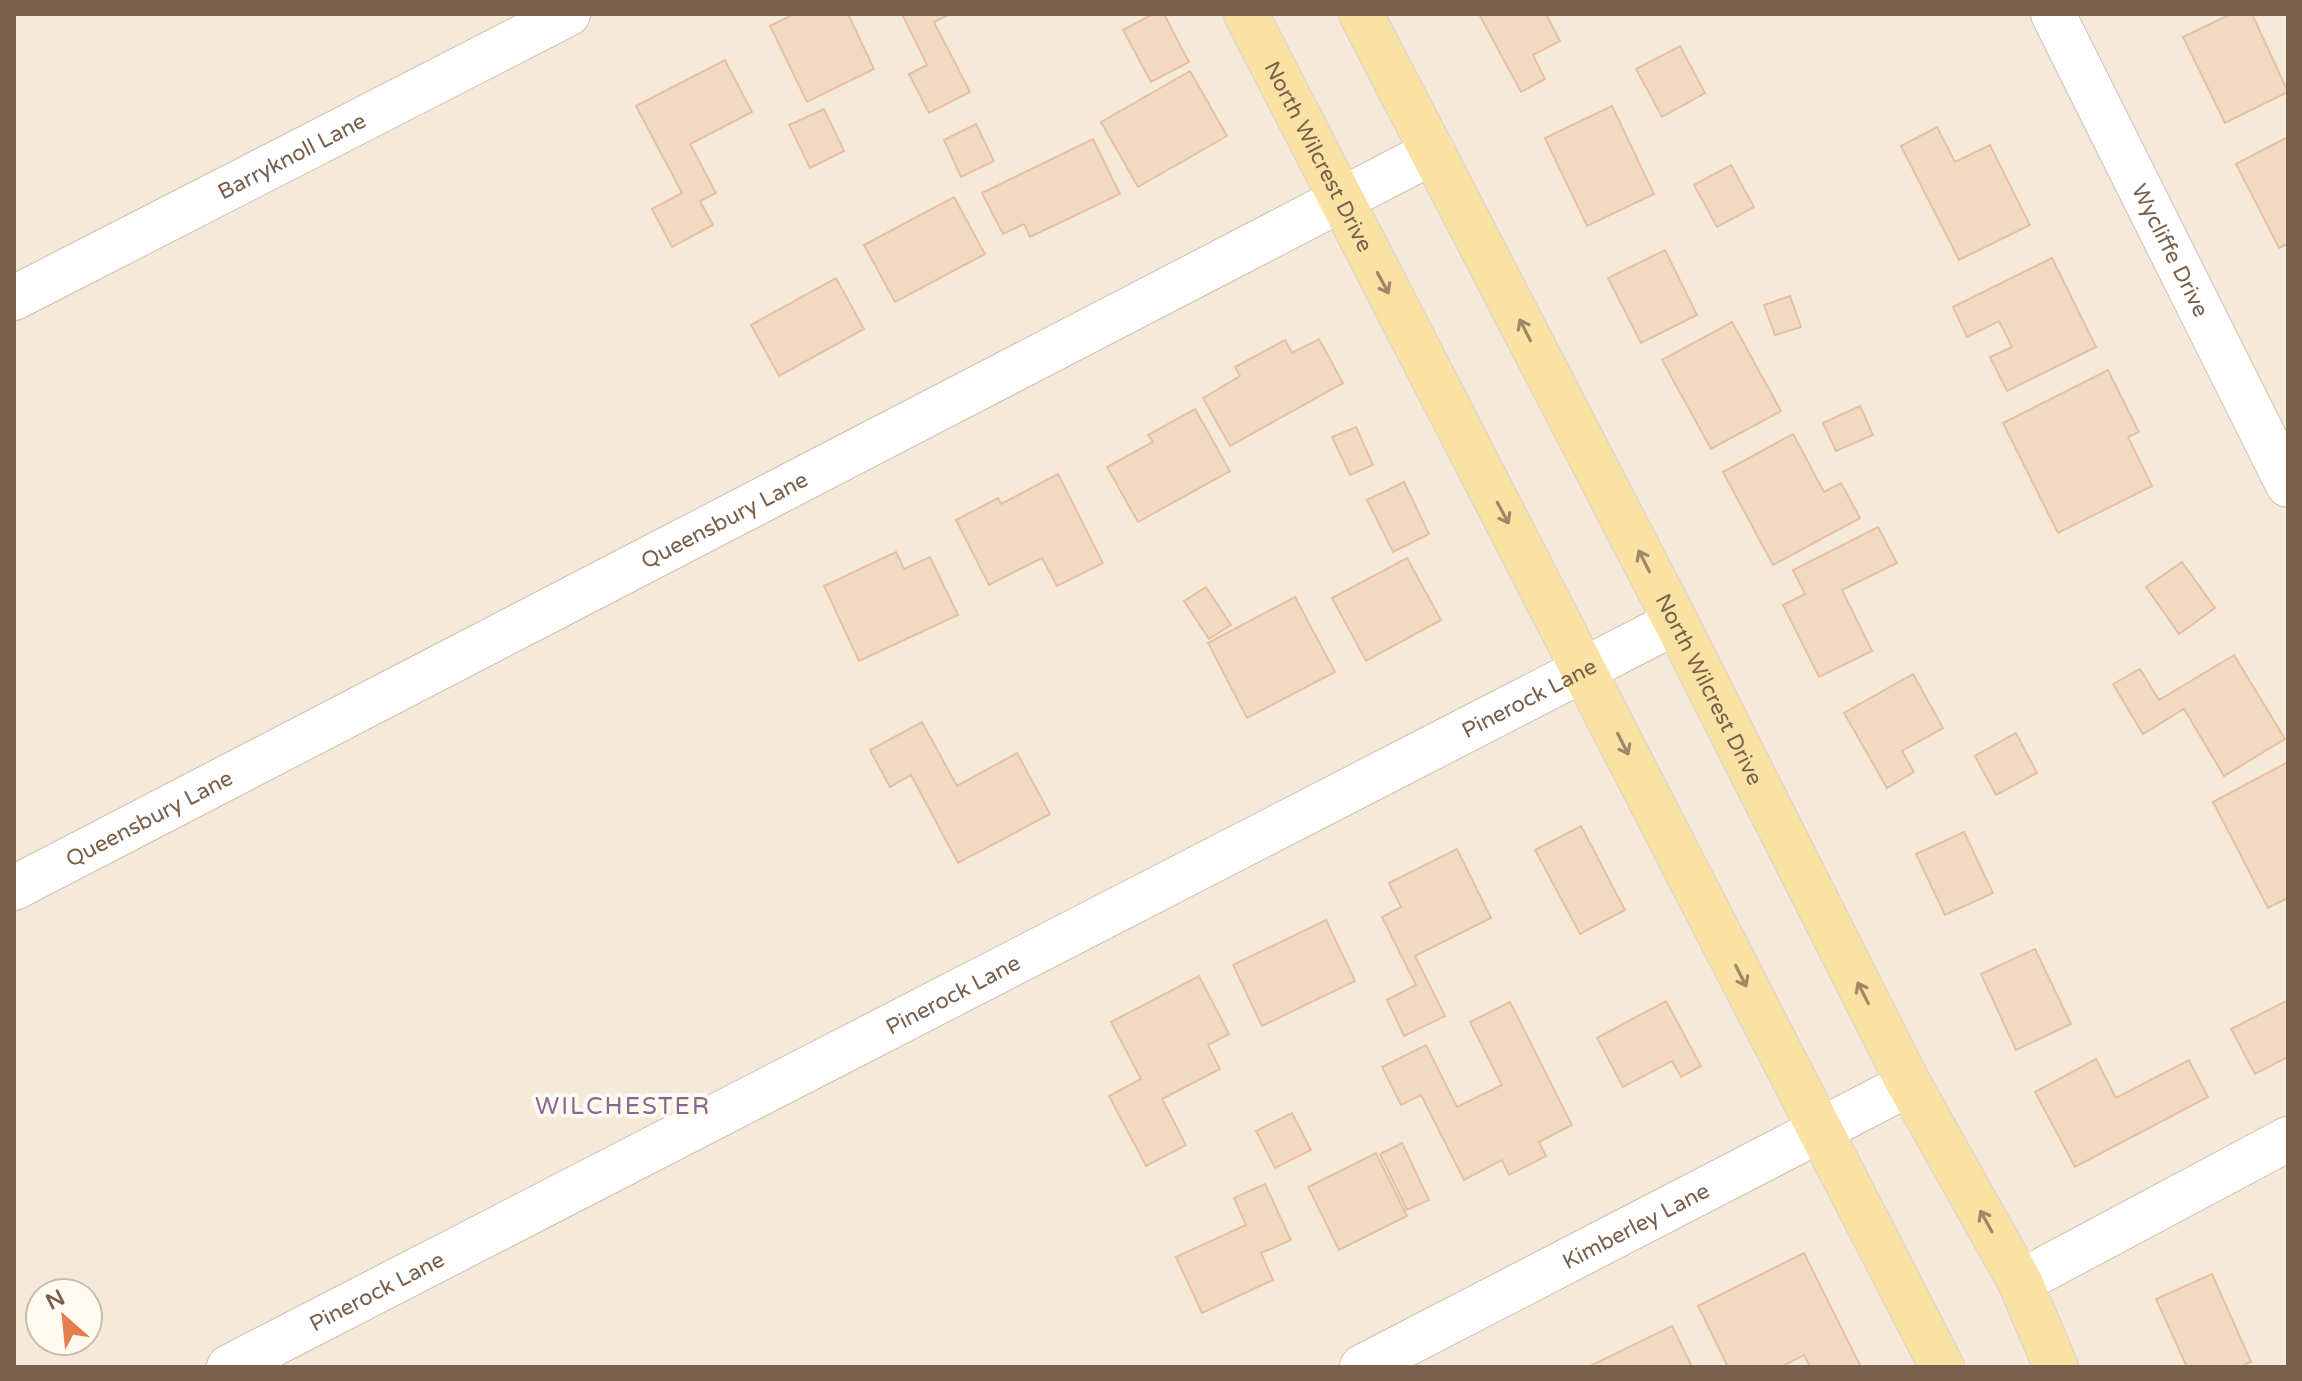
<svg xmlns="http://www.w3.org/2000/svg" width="2302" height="1381" viewBox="0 0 2302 1381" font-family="'Varela Round',sans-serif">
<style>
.residential{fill:#f5ead9;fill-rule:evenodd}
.building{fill:#f2d9c2;stroke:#e5c1a2;stroke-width:2}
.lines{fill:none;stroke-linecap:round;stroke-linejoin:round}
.minor-casing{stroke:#d0c0af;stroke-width:46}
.major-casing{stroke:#d9d2cd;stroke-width:46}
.minor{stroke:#fff;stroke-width:44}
.major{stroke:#fae1a4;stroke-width:44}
.oneway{stroke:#a08767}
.labels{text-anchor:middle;stroke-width:8;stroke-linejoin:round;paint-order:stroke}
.street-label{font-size:22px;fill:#79604d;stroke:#fffbf1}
.neighbourhood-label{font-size:24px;letter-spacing:2px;fill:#886594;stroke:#fffbf1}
</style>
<rect width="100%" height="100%" fill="#fdf7eb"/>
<path class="residential" d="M14 14H2288V1367H14ZM40 1293H88V1341H40Z"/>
<path class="building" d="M794 14H848L874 69 807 102 770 26Z
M902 14H950L934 22 970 92 929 113 909 74 927 65Z
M1153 14H1164L1189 62 1151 82 1123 30Z
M1479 14H1546L1560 41 1533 55 1545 79 1521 92Z
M2231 14H2252L2288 92 2225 123 2183 37Z
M1680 46 1705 93 1662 117 1636 69Z
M725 60 752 112 690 144 716 193 700 201 713 225 672 247 652 209 682 193 636 106Z
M1190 71 1227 136 1138 187 1101 122Z
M1612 106 1654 194 1587 226 1545 138Z
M824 109 844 151 810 168 789 125Z
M976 124 994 161 961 177 944 140Z
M1937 127 1955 162 1990 145 2030 225 1959 260 1901 146Z
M2288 137V244L2279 248 2236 164Z
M1093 139 1120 194 1030 237 1024 224 1003 234 982 193Z
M1731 165 1754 207 1717 227 1694 185Z
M954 197 985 254 895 302 864 245Z
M1665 250 1697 315 1641 343 1608 278Z
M2052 258 2096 347 2007 391 1990 357 2012 347 1999 321 1967 337 1953 307Z
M836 278 864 329 779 376 751 325Z
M1790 296 1801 327 1775 335 1764 305Z
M1732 322 1781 411 1711 449 1662 360Z
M1319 339 1343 383 1230 446 1203 398 1240 376 1235 367 1285 340 1292 353Z
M2108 370 2139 432 2128 437 2152 486 2058 533 2003 423Z
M1860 406 1873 435 1836 451 1823 423Z
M1195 409 1230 471 1138 522 1107 467 1153 442 1148 435Z
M1356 427 1373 465 1350 475 1332 437Z
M1793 434 1824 492 1841 483 1860 518 1773 565 1723 472Z
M1058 474 1103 563 1057 586 1042 558 989 585 956 520 998 498 1001 504Z
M1404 482 1429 534 1393 552 1367 500Z
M1878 527 1897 563 1842 590 1872 651 1819 677 1783 605 1805 594 1793 570Z
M896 552 904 569 930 557 958 615 859 661 824 586Z
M1407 558 1441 620 1366 661 1332 598Z
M2182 562 2215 608 2179 634 2146 587Z
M1206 587 1231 625 1209 639 1184 601Z
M1295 597 1335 672 1247 718 1208 643Z
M2234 655 2285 739 2224 776 2184 709 2143 734 2113 684 2140 669 2159 700Z
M1913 674 1943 728 1902 751 1914 772 1887 788 1844 713Z
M922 722 957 786 1017 753 1050 814 958 863 911 775 890 787 870 750Z
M2016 733 2037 773 1996 795 1975 756Z
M2288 762V898L2268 908 2213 802Z
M1581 826 1625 910 1580 934 1535 850Z
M1964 832 1993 893 1945 915 1916 854Z
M1457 849 1491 918 1415 956 1445 1016 1404 1036 1387 1000 1416 985 1382 917 1401 907 1389 883Z
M1326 920 1355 981 1262 1026 1233 965Z
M2035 949 2071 1024 2016 1050 1981 974Z
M1199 976 1229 1034 1208 1045 1220 1069 1162 1099 1186 1145 1146 1166 1109 1096 1141 1079 1111 1022Z
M2288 1000V1057L2255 1074 2231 1029Z
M1666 1001 1701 1066 1681 1077 1672 1061 1623 1087 1597 1038Z
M1510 1002 1572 1125 1539 1142 1546 1156 1509 1175 1502 1160 1464 1180 1421 1095 1401 1105 1382 1067 1426 1045 1457 1107 1502 1085 1470 1022Z
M2096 1059 2116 1098 2189 1060 2208 1097 2075 1167 2035 1092Z
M1292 1113 1311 1150 1275 1168 1256 1131Z
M1402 1143 1429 1200 1407 1210 1380 1154Z
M1376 1153 1407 1216 1339 1250 1308 1187Z
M1265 1184 1291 1240 1261 1253 1273 1280 1202 1313 1176 1257 1246 1225 1234 1198Z
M1804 1253 1861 1367H1810L1804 1355 1781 1367H1728L1698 1306Z
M2212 1274 2251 1362 2239 1367H2187L2156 1299Z
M1672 1326 1692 1367H1590V1366Z"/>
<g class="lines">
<g class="minor-casing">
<g id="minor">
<path id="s1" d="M2053 14 2288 485"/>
<path id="s2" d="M14 298 568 14"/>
<path id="s3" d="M14 888 1433 152"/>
<path d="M2020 1282 2288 1139"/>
<path id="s4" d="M229 1367 1676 622"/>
<path id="s5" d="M1362 1367 1909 1084"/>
</g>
</g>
<g class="major-casing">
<g id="major">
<path id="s6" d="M1246 14 1942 1367"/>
<path id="s7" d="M1361 14 1676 622 1909 1084 2020 1282 2056 1367"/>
</g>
</g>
<use href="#minor" class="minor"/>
<use href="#major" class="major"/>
</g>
<defs><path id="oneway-shaft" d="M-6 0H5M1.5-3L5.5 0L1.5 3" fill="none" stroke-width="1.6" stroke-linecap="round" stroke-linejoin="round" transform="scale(2)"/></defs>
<g class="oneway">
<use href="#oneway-shaft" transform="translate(1383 283) rotate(62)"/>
<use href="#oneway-shaft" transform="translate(1525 330) rotate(-117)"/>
<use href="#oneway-shaft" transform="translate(1503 513) rotate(62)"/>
<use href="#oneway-shaft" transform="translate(1644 561) rotate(-117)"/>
<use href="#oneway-shaft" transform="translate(1623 744) rotate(63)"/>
<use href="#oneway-shaft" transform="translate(1741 976) rotate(63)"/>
<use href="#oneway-shaft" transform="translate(1863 993) rotate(-117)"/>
<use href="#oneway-shaft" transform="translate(1986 1221) rotate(-119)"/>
</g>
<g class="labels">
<g class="street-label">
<text dy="8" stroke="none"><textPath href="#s2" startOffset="312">Barryknoll Lane</textPath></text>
<text dy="8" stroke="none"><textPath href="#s6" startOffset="160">North Wilcrest Drive</textPath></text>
<text dy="8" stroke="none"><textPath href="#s1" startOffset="264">Wycliffe Drive</textPath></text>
<text dy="8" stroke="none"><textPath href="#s3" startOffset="800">Queensbury Lane</textPath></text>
<text dy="8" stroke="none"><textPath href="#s7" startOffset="760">North Wilcrest Drive</textPath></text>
<text dy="8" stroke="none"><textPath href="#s4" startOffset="1462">Pinerock Lane</textPath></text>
<text dy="8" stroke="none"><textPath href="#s3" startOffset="152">Queensbury Lane</textPath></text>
<text dy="8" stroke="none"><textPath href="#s4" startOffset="814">Pinerock Lane</textPath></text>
<text dy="8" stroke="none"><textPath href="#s5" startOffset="308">Kimberley Lane</textPath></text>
<text dy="8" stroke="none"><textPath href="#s4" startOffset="166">Pinerock Lane</textPath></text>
</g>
<g class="neighbourhood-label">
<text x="623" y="1114">WILCHESTER</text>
</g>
</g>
<rect width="2302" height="1381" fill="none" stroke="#79604d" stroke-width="32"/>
<g transform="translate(64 1317) rotate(333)"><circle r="38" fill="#fffbf1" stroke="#c9bdaf" stroke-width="2"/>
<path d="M0-6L14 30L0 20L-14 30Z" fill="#e57d51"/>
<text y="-12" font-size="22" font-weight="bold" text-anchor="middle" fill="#79604d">N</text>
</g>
</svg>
